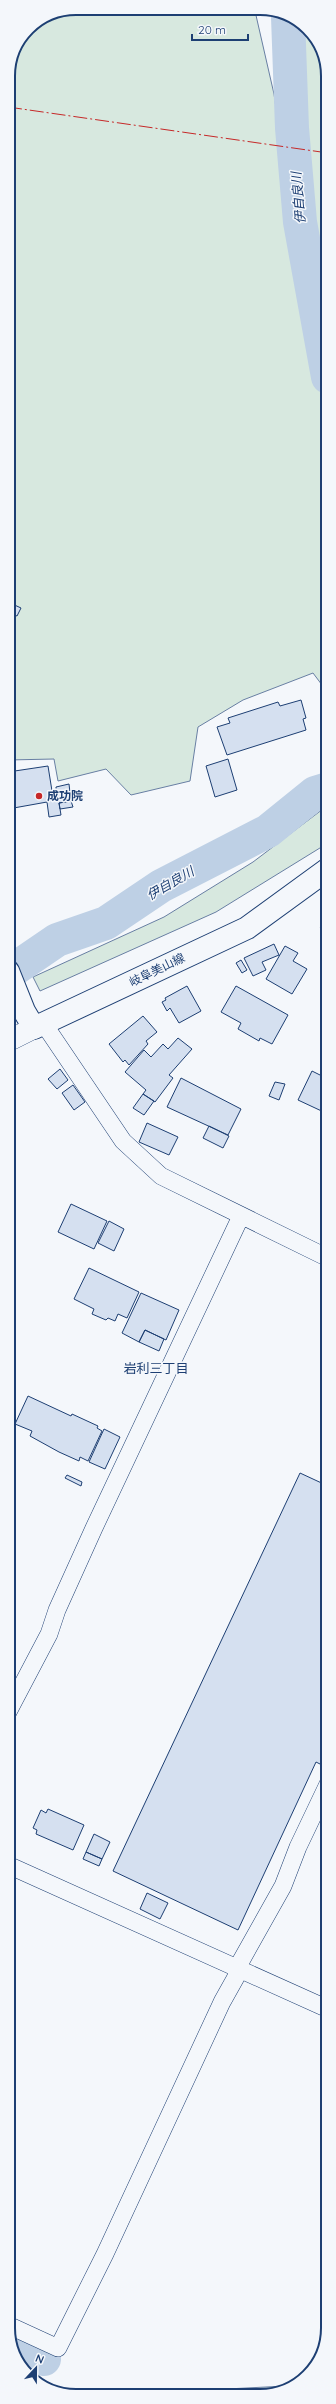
<svg xmlns="http://www.w3.org/2000/svg" width="336" height="2404" viewBox="0 0 336 2404" font-family="Quicksand,'Noto Sans JP',sans-serif">
<style>
.green{fill:#d7e8df;stroke:#687fa3}
.lines{fill:none;stroke-linecap:round;stroke-linejoin:round}
.river{stroke:#bed0e5;stroke-width:34}
.building{fill:#d5e0f0;stroke:#1d3f73}
.minor-casing{stroke:#1d3f73;stroke-width:18}
.tertiary-casing{stroke:#1d3f73;stroke-width:22}
.primary-casing{stroke:#1d3f73;stroke-width:24}
.minor{stroke:#f4f7fb;stroke-width:17}
.tertiary{stroke:#f4f7fb;stroke-width:21}
.primary{stroke:#f4f7fb;stroke-width:22}
.power{stroke:#c62828;stroke-width:1;stroke-dasharray:14 3 2 3;stroke-linecap:butt}
.poi-dot{fill:#c62828;stroke:#f4f7fb;stroke-width:1.5}
.labels{text-anchor:middle;stroke-width:3;stroke-linejoin:round;paint-order:stroke}
.poi-label{font-size:12px;font-weight:bold;fill:#1d3f73;stroke:#f4f7fb;text-anchor:start}
.street-label{font-size:12px;fill:#1d3f73;stroke:#f4f7fb}
.water-label{font-size:13px;font-style:italic;fill:#1d3f73;stroke:#f4f7fb}
.neighbourhood-label{font-size:13px;fill:#1d3f73;stroke:#f4f7fb}
.rim{fill:none;stroke:#1d3f73;stroke-width:2}
</style>
<rect width="100%" height="100%" fill="#f4f7fb"/>
<path class="green" d="M255 11 274 94 299 269 328 416V693L313 673 243 700 198 727 190 781 131 795 106 769 58 781 54 759 8 760V76C15 41 21 33 50 13Z
M294 21 311 31 328 72V347L320 288Z
M323 809 328 816V843L216 912 40 991 33 977 164 917 253 862Z
M286 2386 264 2396 194 2395 207 2390Z"/>
<g class="lines">
<path class="river" d="M288 17 292 128 300 222 328 377
M8 971 16 968 57 940 106 923 161 886 268 831 315 793 328 789
M13 2343 44 2359"/>
</g>
<path class="building" d="M8 602 21 608 17 616 9 613 8 616Z
M301 700 306 718 303 719 306 730 227 755 217 727 230 723 228 718 278 702 280 706Z
M228 759 237 790 215 797 206 766Z
M48 766 52 791 56 790V787L69 784 71 801 59 803 61 815 49 817 47 802 8 809V772Z
M71 801 73 807 60 809 59 803Z
M328 920V936L320 927Z
M274 944 279 955 262 962 266 970 253 976 244 958Z
M285 946 298 953 293 961 307 969 292 994 266 979Z
M241 960 247 970 242 973 236 963Z
M328 960V975L322 971Z
M187 986 201 1011 179 1023 170 1008 167 1011 162 1002 166 1000 165 998Z
M236 986 288 1015 272 1044 260 1038 259 1041 238 1029 241 1023 221 1012Z
M143 1016 157 1032 146 1041 148 1044 129 1065 125 1060 123 1062 109 1044Z
M178 1038 192 1049 169 1075 173 1078 155 1102 143 1094 146 1090 125 1072 144 1050 151 1057 163 1044 168 1049Z
M60 1069 68 1080 57 1089 48 1079Z
M312 1071 328 1079V1114L298 1100Z
M181 1078 241 1109 228 1135 167 1107Z
M275 1082 285 1084 279 1100 269 1096Z
M73 1085 85 1102 74 1110 62 1093Z
M143 1094 154 1101 144 1115 133 1108Z
M147 1123 178 1137 169 1155 139 1142Z
M209 1126 229 1136 223 1148 203 1138Z
M71 1204 107 1221 94 1249 58 1232Z
M109 1221 124 1229 114 1251 98 1243Z
M89 1268 139 1292 127 1318 118 1314 115 1321 108 1318 106 1320 92 1314 94 1309 74 1299Z
M141 1293 179 1310 166 1340 145 1330 139 1342 122 1333Z
M145 1330 164 1339 159 1351 139 1342Z
M28 1396 71 1416 72 1414 98 1426 97 1428 102 1431 88 1461 80 1457 79 1461 59 1452 30 1436 32 1431 15 1424Z
M104 1429 120 1437 105 1469 89 1462Z
M300 1473 328 1486V1751L322 1765 316 1762 238 1930 113 1871Z
M67 1475 82 1482 81 1486 65 1478Z
M48 1809 84 1825 73 1850 36 1834 37 1830 33 1828 41 1810 46 1813Z
M94 1834 110 1842 102 1859 86 1852Z
M86 1852 102 1859 99 1866 83 1859Z
M147 1893 168 1903 160 1919 140 1909Z"/>
<g class="lines">
<g class="minor-casing">
<path id="minor" d="M44 1024 123 1141 161 1176 328 1258
M8 1712 49 1634 57 1610 94 1528 241 1216
M8 1865 328 2009
M8 2325 58 2348 105 2254 222 2002 236 1977 237 1968 283 1886 298 1847 328 1784"/>
</g>
<g class="tertiary-casing">
<path id="tertiary" d="M8 1041 34 1028"/>
</g>
<g class="primary-casing">
<path id="primary" d="M8 971 24 1011 34 1028 247 928 328 869"/>
</g>
<use href="#minor" class="minor"/>
<use href="#tertiary" class="tertiary"/>
<use href="#primary" class="primary"/>
<path class="power" d="M8 107 328 153"/>
</g>
<circle class="poi-dot" cx="39" cy="796" r="4"/>
<g class="labels">
<g class="poi-label">
<text x="47" y="800">成功院</text>
</g>
<g class="street-label">
<text transform="translate(157 970) rotate(-26)" y="4">岐阜美山線</text>
</g>
<g class="water-label">
<text transform="translate(298 198) rotate(-95)" y="5">伊自良川</text>
<text transform="translate(170 883) rotate(-30)" y="5">伊自良川</text>
</g>
<g class="neighbourhood-label">
<text x="156" y="1373">岩利三丁目</text>
</g>
</g>
<path d="M0 0H336V2404H0ZM76 15H260A61 61 0 0 1 321 76V2328A61 61 0 0 1 260 2389H76A61 61 0 0 1 15 2328V76A61 61 0 0 1 76 15Z" fill="#f4f7fb" fill-rule="evenodd"/>
<path class="rim" d="M76 15H260A61 61 0 0 1 321 76V2328A61 61 0 0 1 260 2389H76A61 61 0 0 1 15 2328V76A61 61 0 0 1 76 15Z"/>
<g transform="translate(36 2368) rotate(22)" stroke="#f4f7fb" stroke-width="3" paint-order="stroke">
<path d="M0-3L7 15L0 10L-7 15Z" fill="#1d3f73"/>
<text y="-6" font-size="11" font-weight="bold" text-anchor="middle" fill="#1d3f73">N</text>
</g>
<path d="M192 34v6h56v-6" fill="none" stroke="#1d3f73" stroke-width="2"/>
<text x="198" y="34" font-size="12" fill="#1d3f73" stroke="#f4f7fb" stroke-width="3" paint-order="stroke">20 m</text>
</svg>
